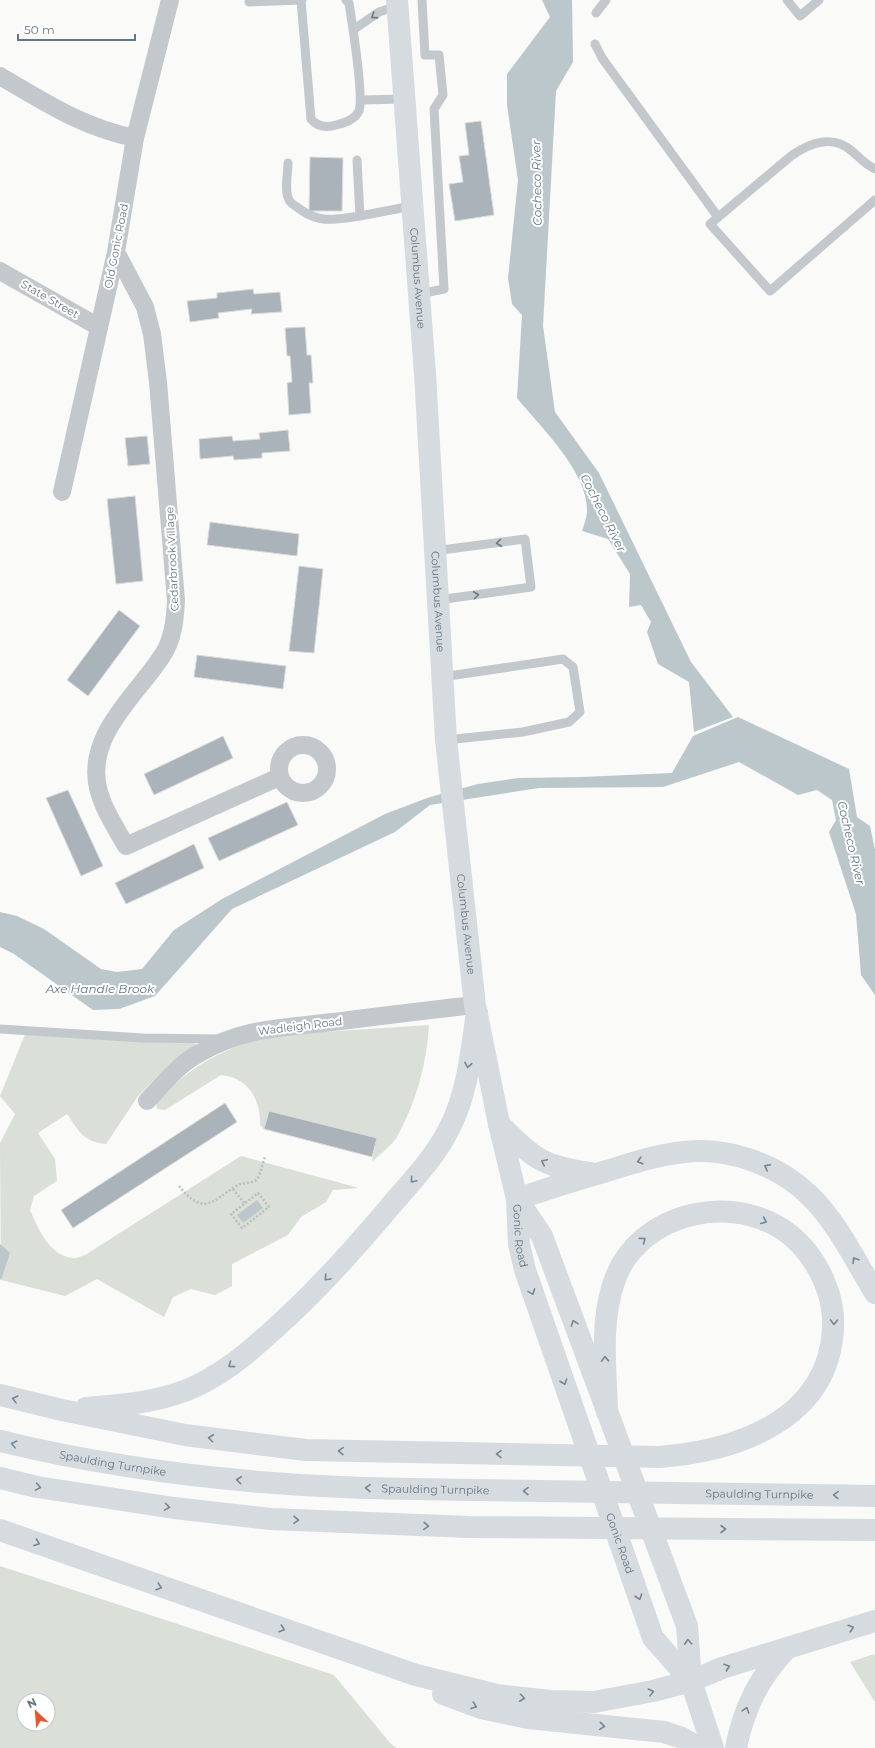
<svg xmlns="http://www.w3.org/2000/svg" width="875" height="1748" viewBox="0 0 875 1748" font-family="Montserrat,sans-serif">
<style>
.green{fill:#dadfd7;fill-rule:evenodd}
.water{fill:#bbc7cb}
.building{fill:#aab3b9;stroke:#dcdcda}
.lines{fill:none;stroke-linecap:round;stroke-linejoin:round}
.path{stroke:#bbbfc2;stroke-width:2.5;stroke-dasharray:2 2;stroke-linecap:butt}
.service{stroke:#c3c8cc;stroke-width:9}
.minor{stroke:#c3c8cc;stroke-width:18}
.primary{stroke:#d6dbdf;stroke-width:22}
.trunk{stroke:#d6dbdf;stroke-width:22}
.motorway{stroke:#d6dbdf;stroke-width:22}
.oneway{stroke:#6a7a87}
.oneway2{stroke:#768591}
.labels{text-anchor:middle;stroke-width:4;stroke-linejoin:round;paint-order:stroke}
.street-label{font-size:11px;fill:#657683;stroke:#fff}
.water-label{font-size:12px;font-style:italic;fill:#60757c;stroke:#fff}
</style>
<rect width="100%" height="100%" fill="#fafaf8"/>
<path class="green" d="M429 1025C427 1063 416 1102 398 1135 393 1145 380 1154 372 1162L376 1138 269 1111 264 1129 260 1125C261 1100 248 1077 221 1075L165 1110 157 1109 156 1101C194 1064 225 1046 277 1035Z
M26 1032 191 1041 198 1046 161 1073 138 1096 106 1144C83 1142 79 1131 67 1114L38 1133 55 1159 57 1181 34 1196 30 1210C38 1228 49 1256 73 1258 76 1259 81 1256 85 1255L241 1156 359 1188 333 1190 326 1202 301 1217 288 1235 232 1264V1286L215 1295 191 1289 173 1297 164 1317 97 1279 65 1296 1 1280 0 1143 15 1114 0 1096Z
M0 1566 334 1675 391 1744 397 1748H0ZM24 1700H48V1724H24Z
M874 1654 875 1656V1702L850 1662Z"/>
<path class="water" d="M542 0H572L573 62 556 91 543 326 555 412 599 473 691 662 733 717 694 732 689 682 658 664 647 632 651 622 641 605 629 607 630 574 608 539 582 531C584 525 586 519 587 513 589 472 541 428 517 398L522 315 512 304 508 278 518 180 507 105V74L550 17Z
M738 717 849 769 857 817 870 826 875 850V995L861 975 856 914 829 832 836 820 832 800 817 790 798 795 739 762 663 787 539 788 430 805 395 832 232 909 155 996 119 1009 93 1010 14 954 0 947V912L17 916 44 929 101 969 117 972 142 969 174 930 222 899 385 814 430 797 478 784 519 778 582 777 672 773 693 736Z
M257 1200 263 1208 243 1223 237 1215Z
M0 1244 10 1253 1 1280 0 1279Z"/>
<path class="building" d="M481 121 494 215 455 221 449 184 463 182 459 156 469 155 465 123Z
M310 157 343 158 342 211H309Z
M253 289 254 294 280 292 282 312 251 314 252 309 218 313 219 318 190 322 187 301 217 298V293Z
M305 327 307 355H311L313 383H309L311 413 289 415 287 383 292 382 290 356H287L285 328Z
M288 430 290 451 262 453V458L234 460 233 456 200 459 199 439 232 436 233 441 260 439 259 433Z
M147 436 150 464 128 466 125 438Z
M135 496 143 581 116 584 107 499Z
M210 522 299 534 297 556 207 545Z
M299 566 323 569 314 653 289 651Z
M119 610 140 626 88 696 67 680Z
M197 655 286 666 283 689 194 677Z
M223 736 233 758 154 795 144 774Z
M68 790 103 866 81 876 46 798Z
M287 802 298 825 219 861 208 838Z
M194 844 204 868 126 904 115 883Z
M225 1103 237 1122 73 1228 61 1210Z
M269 1111 377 1138 372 1157 264 1129Z"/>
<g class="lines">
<path class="path" d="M179 1186C204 1217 212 1201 238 1185 244 1182 251 1184 256 1180 261 1175 262 1164 265 1157
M233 1189 245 1204
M258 1193 269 1207 242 1228 231 1214Z"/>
<path class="service" d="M301 0 311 119C317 126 326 128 336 125 344 123 355 120 359 111 364 97 352 22 349 3L346 0
M787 0 800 16 819 0
M249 2 302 0
M596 13 606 0
M353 30 379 12 397 6
M595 44 602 58 718 217
M361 100 404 99
M357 160 360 216 412 206
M288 163C288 174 284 190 289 200 291 204 297 207 301 210 321 224 337 219 360 216
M875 169C866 165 861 159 853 152 833 134 811 142 791 156L710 224 770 291 875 200
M419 294 444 289 434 109 443 95 439 55H425L422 0
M434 551 525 539 531 587 438 600
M442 677 563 659 573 667 580 712 569 722 523 732 446 740
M0 1029 143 1038 220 1039"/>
<path class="minor" d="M0 76C46 103 82 127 135 138
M116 252 145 307 152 334 158 382 176 601C175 620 173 640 162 656 136 696 86 735 98 788 103 809 116 828 126 846L279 777
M0 271 99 327
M62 492 116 252 135 138 170 0
M279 769a24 24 0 1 1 48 0a24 24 0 1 1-48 0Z
M147 1101C163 1084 178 1065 198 1054 243 1027 285 1028 333 1022 381 1016 428 1010 475 1005"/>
<path class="primary" id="s1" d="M397 0 425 374 446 740 475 1005 499 1124 517 1199"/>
<g class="trunk">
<path d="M517 1199 542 1236 687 1626 691 1681 713 1748"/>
<path id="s2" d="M517 1199 519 1244 525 1270 653 1638 691 1681"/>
</g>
<g class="motorway">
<path d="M499 1124C534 1158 540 1166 590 1173"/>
<path d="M517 1199C547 1189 577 1179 607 1171 632 1163 657 1155 684 1152 728 1147 777 1164 809 1195 837 1222 855 1260 875 1293"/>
<path d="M0 1395 62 1410 185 1435 306 1450 659 1457C737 1451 828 1420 833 1329 835 1299 821 1266 800 1244 746 1187 636 1208 613 1285 600 1326 606 1370 607 1412"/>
<path d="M86 1408C120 1405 154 1403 187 1390 219 1377 246 1355 271 1332 314 1294 351 1253 388 1209 410 1183 435 1158 450 1127 468 1092 471 1051 477 1013"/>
<path id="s3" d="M0 1441C111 1468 226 1482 341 1487 385 1489 429 1489 473 1490 607 1493 741 1493 875 1496"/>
<path d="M0 1478 37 1487 174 1508 270 1519 469 1527 875 1530"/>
<path d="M0 1530 416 1675 497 1695 550 1701 594 1702 653 1691 691 1681 722 1668 875 1621"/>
<path d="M443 1694 481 1708 528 1718 664 1732 682 1738 700 1748"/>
<path d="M736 1748C744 1707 759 1678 787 1648"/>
</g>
</g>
<defs><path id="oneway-chevron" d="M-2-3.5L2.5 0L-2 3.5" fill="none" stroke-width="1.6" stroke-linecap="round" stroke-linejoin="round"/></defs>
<g class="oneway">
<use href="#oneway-chevron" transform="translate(374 16) rotate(147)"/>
<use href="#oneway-chevron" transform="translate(499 543) rotate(173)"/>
<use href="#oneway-chevron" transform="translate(476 595) rotate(-7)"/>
</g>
<g class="oneway2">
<use href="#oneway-chevron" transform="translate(468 1065) rotate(100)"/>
<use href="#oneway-chevron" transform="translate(640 1161) rotate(164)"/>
<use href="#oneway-chevron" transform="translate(544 1162) rotate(-155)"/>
<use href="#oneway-chevron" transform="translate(767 1167) rotate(-154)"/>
<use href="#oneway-chevron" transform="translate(413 1180) rotate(130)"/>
<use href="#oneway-chevron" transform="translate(764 1221) rotate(23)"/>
<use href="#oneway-chevron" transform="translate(643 1240) rotate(-37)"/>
<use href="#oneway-chevron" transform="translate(855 1260) rotate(-122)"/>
<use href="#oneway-chevron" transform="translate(327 1278) rotate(133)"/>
<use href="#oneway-chevron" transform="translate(532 1292) rotate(70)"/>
<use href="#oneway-chevron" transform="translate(834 1322) rotate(91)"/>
<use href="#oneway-chevron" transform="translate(574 1323) rotate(-110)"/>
<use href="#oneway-chevron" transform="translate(605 1359) rotate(-92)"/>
<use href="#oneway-chevron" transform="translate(231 1365) rotate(144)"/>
<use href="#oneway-chevron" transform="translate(564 1382) rotate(71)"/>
<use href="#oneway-chevron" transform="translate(15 1399) rotate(-166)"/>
<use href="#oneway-chevron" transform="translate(211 1438) rotate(-173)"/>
<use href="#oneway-chevron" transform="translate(14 1444) rotate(-166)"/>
<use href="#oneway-chevron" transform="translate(341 1451) rotate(-179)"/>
<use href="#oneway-chevron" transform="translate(499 1454) rotate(-179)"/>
<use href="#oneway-chevron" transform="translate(239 1480) rotate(-174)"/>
<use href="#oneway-chevron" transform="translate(38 1487) rotate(10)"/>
<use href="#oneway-chevron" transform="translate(368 1488) rotate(-179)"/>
<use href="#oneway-chevron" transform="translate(526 1491) rotate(-179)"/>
<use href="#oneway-chevron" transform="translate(836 1495) rotate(-179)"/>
<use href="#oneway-chevron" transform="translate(167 1507) rotate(9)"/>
<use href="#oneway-chevron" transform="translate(296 1520) rotate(3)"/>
<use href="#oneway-chevron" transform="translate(426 1526) rotate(2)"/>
<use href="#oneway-chevron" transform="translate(723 1529)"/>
<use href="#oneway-chevron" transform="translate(37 1543) rotate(20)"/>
<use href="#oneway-chevron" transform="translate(159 1587) rotate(19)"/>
<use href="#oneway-chevron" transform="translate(639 1597) rotate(71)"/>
<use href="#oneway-chevron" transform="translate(851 1628) rotate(-17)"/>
<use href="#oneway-chevron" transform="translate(282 1629) rotate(19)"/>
<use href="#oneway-chevron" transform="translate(688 1642) rotate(-93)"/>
<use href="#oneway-chevron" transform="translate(727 1667) rotate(-18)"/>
<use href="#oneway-chevron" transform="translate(651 1692) rotate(-14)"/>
<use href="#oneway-chevron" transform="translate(522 1698) rotate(7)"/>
<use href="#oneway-chevron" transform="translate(474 1706) rotate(20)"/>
<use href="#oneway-chevron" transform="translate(746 1710) rotate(-73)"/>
<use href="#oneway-chevron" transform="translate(602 1726) rotate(5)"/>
</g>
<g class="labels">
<g class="street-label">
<text transform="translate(116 246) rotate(-79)" y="4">Old Gonic Road</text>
<text dy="4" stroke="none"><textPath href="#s1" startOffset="279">Columbus Avenue</textPath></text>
<text transform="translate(50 299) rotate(30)" y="4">State Street</text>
<text transform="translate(172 559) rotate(-93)" y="4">Cedarbrook Village</text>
<text dy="4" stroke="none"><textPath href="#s1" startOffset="603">Columbus Avenue</textPath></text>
<text dy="4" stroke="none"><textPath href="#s1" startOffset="927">Columbus Avenue</textPath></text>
<text transform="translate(300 1026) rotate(-7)" y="4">Wadleigh Road</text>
<text dy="4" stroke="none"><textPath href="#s2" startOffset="37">Gonic Road</textPath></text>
<text dy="4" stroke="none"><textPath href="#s3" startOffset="115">Spaulding Turnpike</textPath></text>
<text dy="4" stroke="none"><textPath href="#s3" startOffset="439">Spaulding Turnpike</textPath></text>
<text dy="4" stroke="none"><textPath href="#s3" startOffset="763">Spaulding Turnpike</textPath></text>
<text dy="4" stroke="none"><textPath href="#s2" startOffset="361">Gonic Road</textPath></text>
</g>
<g class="water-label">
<text transform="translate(537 183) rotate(-91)" y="4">Cocheco River</text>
<text transform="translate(603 513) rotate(63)" y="4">Cocheco River</text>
<text transform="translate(851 843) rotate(77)" y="4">Cocheco River</text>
<text x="100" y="993">Axe Handle Brook</text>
</g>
</g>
<g transform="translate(36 1712) rotate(334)"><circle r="19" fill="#ffffff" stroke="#c1c8cd"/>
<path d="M0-3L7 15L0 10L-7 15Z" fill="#e4572e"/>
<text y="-6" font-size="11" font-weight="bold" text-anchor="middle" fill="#657683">N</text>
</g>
<path d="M18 34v6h117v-6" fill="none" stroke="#657683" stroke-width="2"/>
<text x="24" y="34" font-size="12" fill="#657683" stroke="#ffffff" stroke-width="3" paint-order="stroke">50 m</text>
</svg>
